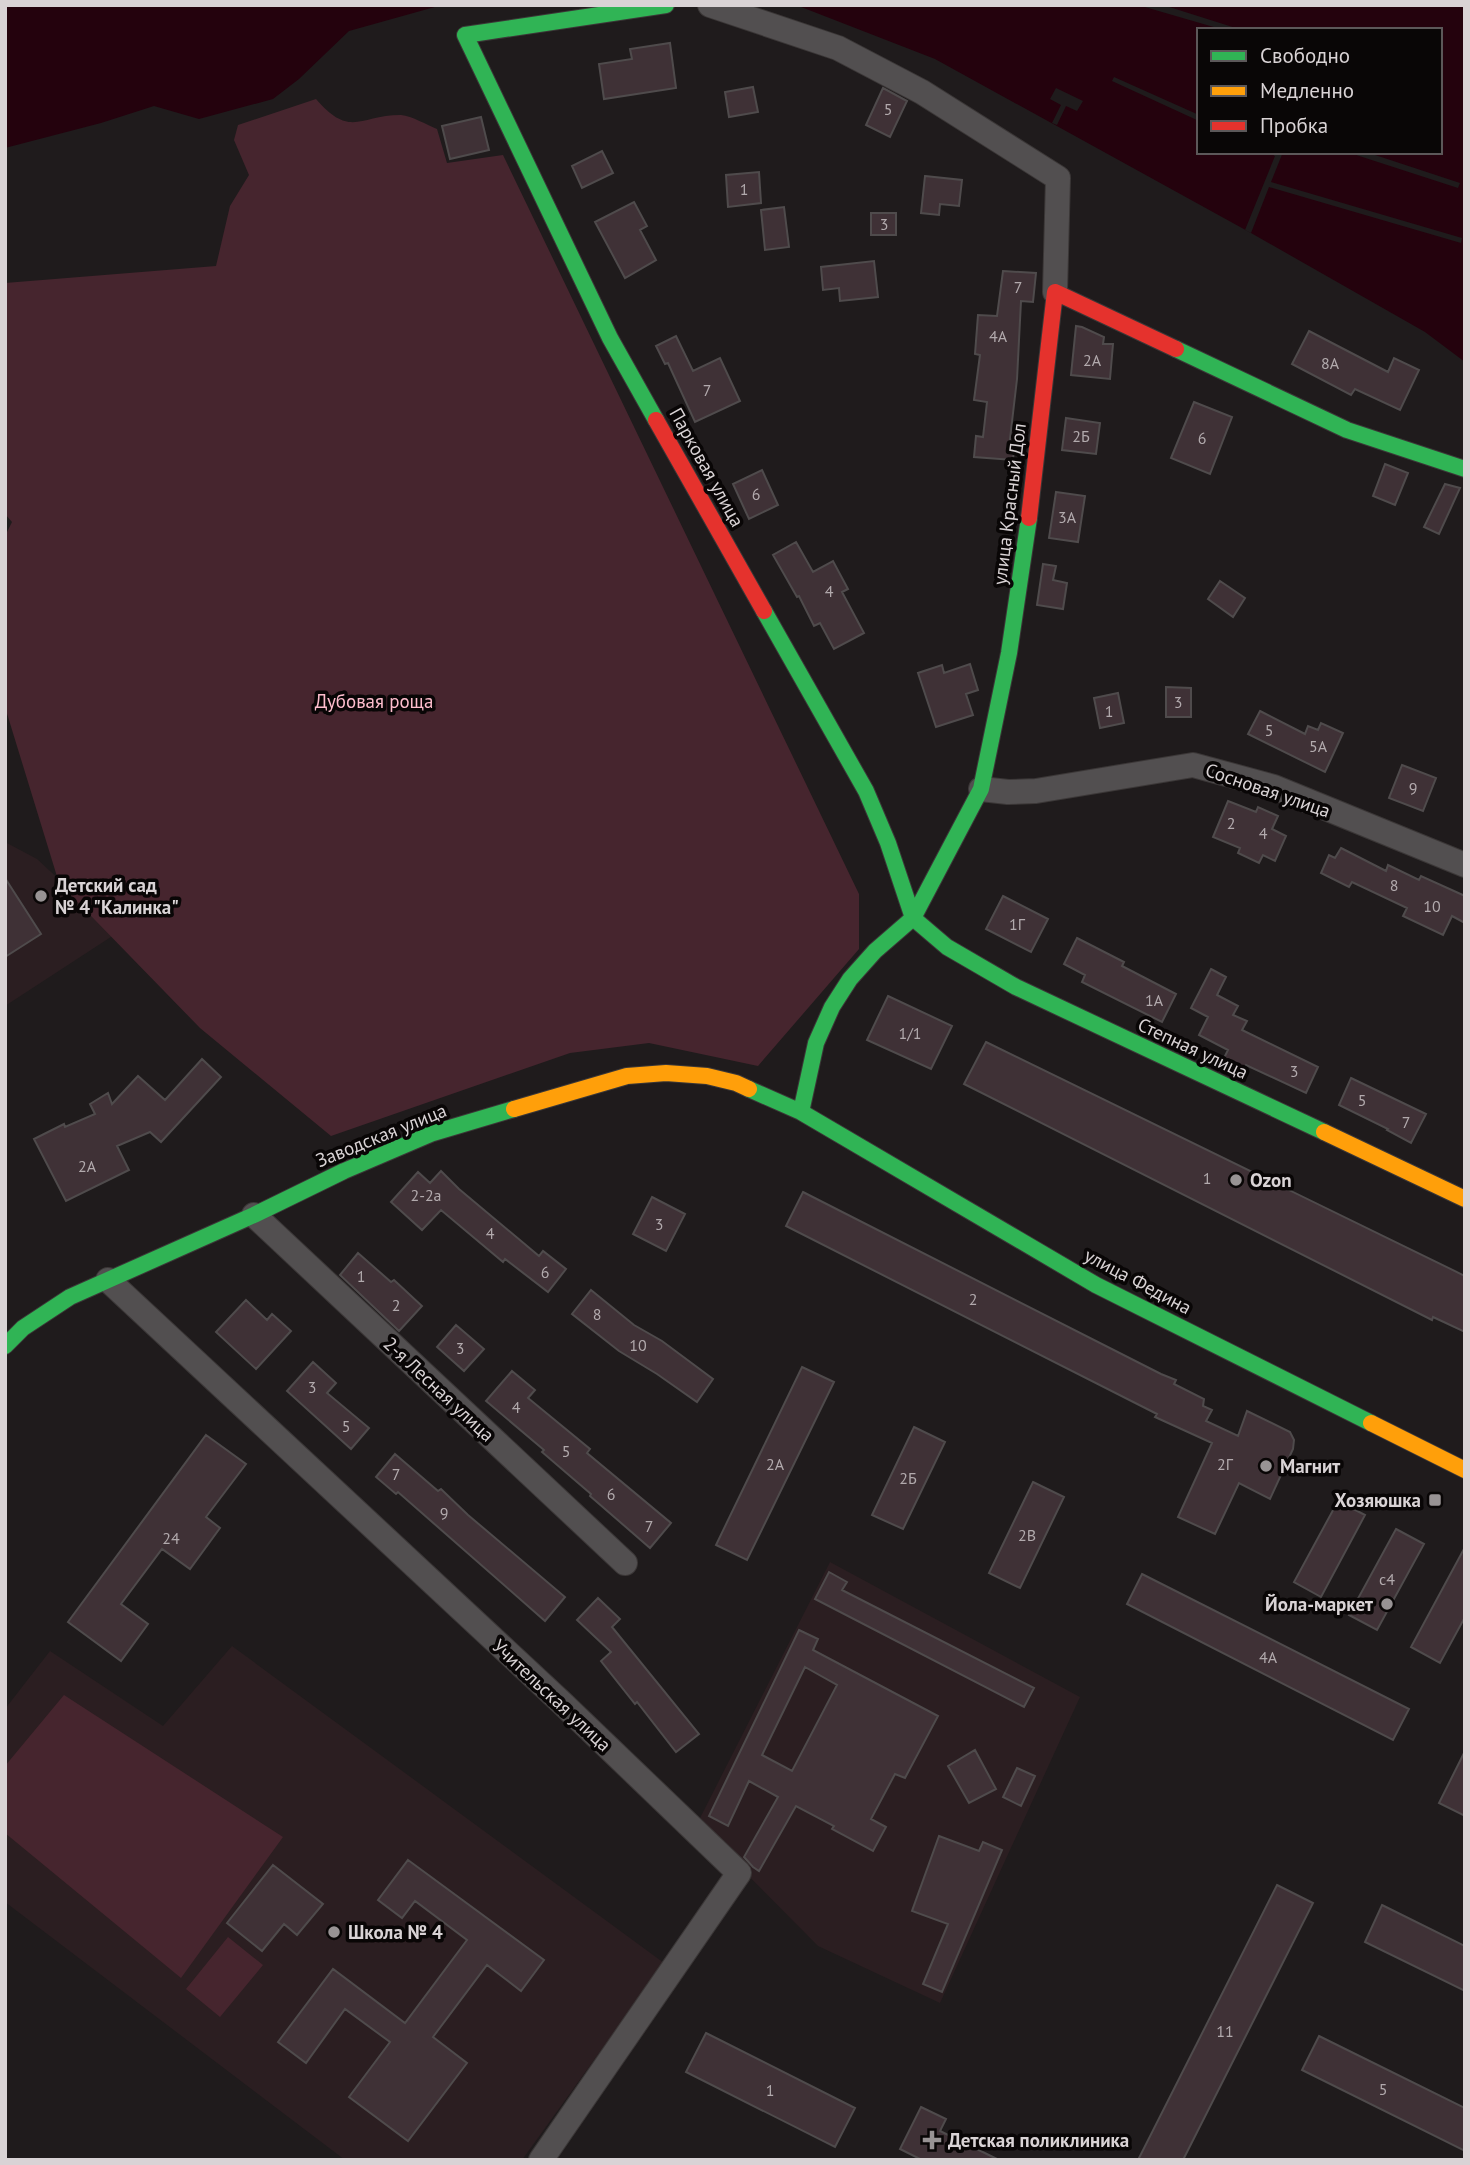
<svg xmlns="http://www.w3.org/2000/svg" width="1470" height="2165" viewBox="0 0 1470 2165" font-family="'PT Sans',sans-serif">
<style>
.built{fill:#2b1e21}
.green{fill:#46252e}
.water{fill:#24020d;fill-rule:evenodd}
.pier{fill:#1f1b1c}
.building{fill:#3f3136;stroke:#4f4b4c;stroke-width:2;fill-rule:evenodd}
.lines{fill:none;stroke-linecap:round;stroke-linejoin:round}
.street-casing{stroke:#3b3737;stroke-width:26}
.fast-casing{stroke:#3b3737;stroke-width:18}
.slow-casing{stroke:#3b3737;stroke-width:18}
.jam-casing{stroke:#3b3737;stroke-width:18}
.street{stroke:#524f50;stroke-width:24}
.fast{stroke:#30b455;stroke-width:16}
.slow{stroke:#ff9f0a;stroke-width:16}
.jam{stroke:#e5322d;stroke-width:16}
.poi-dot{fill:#989394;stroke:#090606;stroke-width:2.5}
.labels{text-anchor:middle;stroke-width:7;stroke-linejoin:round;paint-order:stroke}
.number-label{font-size:16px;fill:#b2aaad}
.street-label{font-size:19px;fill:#d9d3d5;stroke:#090606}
.park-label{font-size:19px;fill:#febdcd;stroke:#090606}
.poi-label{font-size:19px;font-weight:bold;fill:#d9d3d5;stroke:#090606;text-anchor:start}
</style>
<rect width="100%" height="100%" fill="#1f1b1c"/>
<path class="built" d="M5 842 37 859 117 933 5 1006Z
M830 1562 1080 1697 940 2003 818 1946 697 1824Z
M232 1646 664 1963 522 2160H345L5 1902V1709L50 1651 163 1726Z"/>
<path class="green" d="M316 99C351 139 359 115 401 115 412 116 427 125 437 129L447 163 503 155 859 894V949L758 1066 649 1043 570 1053 331 1136 200 1028 59 883 5 707V536L12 522 5 514V283L216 266 230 206 249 175 234 140 238 125Z
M64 1695 283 1837 181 1978 5 1833V1766Z
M228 1937 263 1965 220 2017 186 1989Z"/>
<path class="water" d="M5 5H442L349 31 299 79 273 99 199 119 154 106 101 123 5 148Z
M796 5H1465V362L1425 332 1251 233 935 59ZM1199 30H1440V152H1199Z"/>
<path class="pier" d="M1138 5H1163L1242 30H1224Z
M1114 77 1199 115V121L1112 81Z
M1056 88 1083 101 1077 111 1066 106 1057 125 1052 123 1061 105 1050 99Z
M1268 152H1283L1271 182 1462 238 1461 243 1269 187 1251 233 1245 230 1275 156Z
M1347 152H1366L1460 183 1458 188Z"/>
<path class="building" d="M670 43 676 88 604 99 599 64 632 59 630 49Z
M753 87 758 112 729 117 725 92Z
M883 88 907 101 890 137 866 125Z
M481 117 489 150 450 159 442 126Z
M602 151 613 173 582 188 572 166Z
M759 172 761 203 728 207 726 175Z
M925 176 962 180 959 206 940 204 939 215 921 213Z
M634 202 647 226 640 230 656 260 625 278 595 222Z
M784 207 789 247 765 250 761 210Z
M871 213H896V235H871Z
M874 261 878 297 840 301 839 288 823 290 821 267Z
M1003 271 1036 273 1033 302 1021 301 1017 379 1010 439H1015L1013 460 974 457 976 436 983 437 987 402 974 400 980 355 975 354 978 315 997 316Z
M1076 326 1082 327 1104 337 1103 344H1113L1110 379 1071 375Z
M1309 331 1388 372 1394 358 1419 370 1400 410 1355 389 1351 395 1292 364Z
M676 336 693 371 720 358 740 401 695 422 668 363 665 364 656 346Z
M1194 402 1232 417 1210 474 1171 458Z
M1066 418 1100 423 1096 454 1062 450Z
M1385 464 1408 473 1395 505 1373 496Z
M762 470 778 505 749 519 733 484Z
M1445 484 1460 488 1439 534 1424 527Z
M1056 492 1085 496 1078 542 1049 538Z
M796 542 813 572 833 561 848 589 842 592 864 633 834 649 820 623 814 626 799 596 797 597 773 555Z
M1043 564 1056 566 1053 580 1067 583 1063 609 1037 605Z
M1220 581 1245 598 1233 617 1208 599Z
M970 664 978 690 966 694 973 715 936 727 918 673 942 665 944 673Z
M1166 687 1191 688V717H1166Z
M1118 693 1124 723 1100 728 1094 698Z
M1260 711 1305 734 1308 726 1318 730 1321 723 1343 733 1325 772 1248 734Z
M1402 765 1436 778 1423 811 1389 798Z
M1228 801 1256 812 1258 807 1278 816 1272 829 1286 836 1275 861 1263 855 1259 863 1238 853 1240 848 1213 837Z
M1341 848 1386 871 1388 865 1419 880 1421 876 1465 896V923L1452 916 1443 935 1403 916 1407 908 1352 882 1349 887 1321 873 1329 855 1335 858Z
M5 878 41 934 5 957Z
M1003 896 1048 919 1031 952 986 929Z
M1077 938 1124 962 1122 966 1176 994 1162 1022 1082 982 1085 975 1064 964Z
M1211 969 1226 977 1217 995 1238 1006 1233 1015 1247 1021 1242 1030 1318 1067 1306 1093 1246 1065 1242 1072 1222 1062 1228 1050 1199 1035 1208 1017 1191 1008Z
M888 996 952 1026 931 1069 867 1040Z
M986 1042 1465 1276V1332L1433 1317 1432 1320 964 1084Z
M202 1059 221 1077 161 1142 150 1132 117 1146 129 1170 66 1201 34 1139 64 1124 65 1127 95 1114 90 1104 108 1093 112 1104 138 1076 165 1100Z
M1351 1078 1426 1114 1411 1143 1387 1130 1388 1129 1339 1105Z
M441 1171 459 1189 539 1256 543 1251 566 1269 548 1292 505 1259 503 1262 441 1210 422 1230 391 1202 418 1172 430 1183Z
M803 1192 1161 1374 1176 1380 1174 1384 1204 1399 1203 1406 1212 1410 1206 1421 1238 1436 1247 1411 1290 1432 1294 1440 1293 1449 1270 1499 1239 1483 1215 1534 1178 1517 1212 1443 1155 1417 1157 1414 786 1226Z
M652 1197 685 1214 666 1251 633 1234Z
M358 1253 391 1282 394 1280 422 1306 399 1331 340 1275Z
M591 1290 634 1325 662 1341 713 1379 697 1402 657 1374 619 1351 572 1314Z
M246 1300 267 1320 272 1314 291 1331 256 1369 216 1332Z
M456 1325 484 1349 464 1371 437 1347Z
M313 1362 336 1383 327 1393 369 1428 351 1449 287 1391Z
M802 1367 834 1382 747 1560 716 1545Z
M512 1371 535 1390 528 1398 590 1449 587 1453 671 1523 650 1548 590 1496 591 1494 542 1452 544 1450 486 1401Z
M914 1427 945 1442 903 1529 872 1515Z
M206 1435 246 1464 206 1517 220 1528 190 1569 162 1549 121 1604 148 1624 121 1661 68 1622Z
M395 1454 438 1491 441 1489 468 1515 565 1597 545 1621 398 1492 396 1494 376 1477Z
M1033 1482 1064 1497 1020 1588 989 1573Z
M1338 1501 1365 1515 1321 1597 1294 1582Z
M1396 1529 1424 1544 1377 1630 1349 1615Z
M1465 1547V1617L1440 1663 1411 1647Z
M829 1572 847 1582 842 1590 1034 1688 1024 1707 815 1599Z
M1142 1574 1409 1709 1393 1740 1127 1604Z
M598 1598 620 1619 612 1627 699 1734 676 1752 637 1702 635 1704 601 1661 611 1652 577 1620Z
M799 1630 818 1639 813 1650 938 1716 905 1778 895 1774 871 1819 886 1827 873 1851 832 1829 834 1826 796 1806 759 1871 753 1867 744 1857 778 1797 749 1781 728 1826 709 1816ZM805 1667 837 1685 792 1771 762 1755Z
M975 1750 996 1789 969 1803 948 1766Z
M1465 1751V1816L1439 1803Z
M1017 1768 1035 1776 1021 1806 1003 1797Z
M939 1836 979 1851 983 1842 1002 1850 942 1992 923 1984 948 1924 912 1911Z
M408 1860 544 1960 521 1991 487 1965 433 2037 467 2063 408 2141 349 2097 390 2042 345 2009 306 2063 278 2042 333 1969 405 2023 467 1940 415 1901 402 1918 378 1900Z
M273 1865 323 1904 297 1935 284 1924 262 1951 227 1923Z
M1277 1885 1313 1903 1183 2160H1138Z
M1382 1905 1465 1946V1991L1365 1942Z
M706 2033 855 2108 835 2147 686 2072Z
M1319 2036 1465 2108V2151L1302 2070Z
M921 2107 946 2119 940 2131 999 2160H922L900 2149Z"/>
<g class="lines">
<g class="street-casing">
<path id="street" d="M710 5 838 48 922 92 1058 178 1055 292
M981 789 1008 792 1036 791 1193 765 1274 787 1465 865
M254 1215 625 1563
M108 1280 562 1703 739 1873 541 2160"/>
</g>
<g class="fast-casing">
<path id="fast" d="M1176 349 1347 430 1465 469
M656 420 610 338 465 35 666 5
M764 611 866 791 888 843 913 918 947 947 1016 987 1324 1132
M749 1089 801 1112 1096 1285 1371 1423
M801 1112 816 1043 832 1007 850 979 875 951 913 918 981 789 1009 653 1029 518
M5 1346 23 1328 70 1297 254 1215 344 1171 433 1133 514 1109"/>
</g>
<g class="slow-casing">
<path id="slow" d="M514 1109 627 1076 666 1073 707 1076 736 1083 749 1089
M1324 1132 1465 1199
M1371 1423 1465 1470"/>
</g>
<g class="jam-casing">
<path id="jam" d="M656 420 764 611
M1029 518 1055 292 1176 349"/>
</g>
<use href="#street" class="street"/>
<use href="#fast" class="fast"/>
<use href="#slow" class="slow"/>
<use href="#jam" class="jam"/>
</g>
<g class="poi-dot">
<circle cx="41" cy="896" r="7"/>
<circle cx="1236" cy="1180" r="7"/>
<circle cx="1266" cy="1466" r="7"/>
<rect x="1428" y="1493" width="14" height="14" rx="3.5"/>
<circle cx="1387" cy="1604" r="7"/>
<circle cx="334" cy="1932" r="7"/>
<path d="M928.5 2129.5h7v7h7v7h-7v7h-7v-7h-7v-7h7z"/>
</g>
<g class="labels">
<g class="number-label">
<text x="888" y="115">5</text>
<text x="744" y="195">1</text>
<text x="884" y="230">3</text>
<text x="1018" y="293">7</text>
<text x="998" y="342">4А</text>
<text x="1092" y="366">2А</text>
<text x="1330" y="369">8А</text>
<text x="707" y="396">7</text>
<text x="1081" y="442">2Б</text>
<text x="1202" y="444">6</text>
<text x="756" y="500">6</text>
<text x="1067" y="523">3А</text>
<text x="829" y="597">4</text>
<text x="1178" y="708">3</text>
<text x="1109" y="717">1</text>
<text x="1269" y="736">5</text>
<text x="1318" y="752">5А</text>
<text x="1413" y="794">9</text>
<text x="1231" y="829">2</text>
<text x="1263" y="839">4</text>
<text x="1394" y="891">8</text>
<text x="1432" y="912">10</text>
<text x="1017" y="930">1Г</text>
<text x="1154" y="1006">1А</text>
<text x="910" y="1039">1/1</text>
<text x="1294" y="1077">3</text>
<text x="1362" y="1106">5</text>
<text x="1406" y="1128">7</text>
<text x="87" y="1172">2А</text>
<text x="1207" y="1184">1</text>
<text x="426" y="1201">2-2а</text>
<text x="659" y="1230">3</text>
<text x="490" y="1239">4</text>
<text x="545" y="1278">6</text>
<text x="361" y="1282">1</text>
<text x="973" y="1305">2</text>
<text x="396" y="1311">2</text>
<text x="597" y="1320">8</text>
<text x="638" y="1351">10</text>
<text x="460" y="1354">3</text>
<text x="312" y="1393">3</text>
<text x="516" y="1413">4</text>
<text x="346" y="1432">5</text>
<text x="566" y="1457">5</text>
<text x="775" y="1470">2А</text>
<text x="1225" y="1470">2Г</text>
<text x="396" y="1480">7</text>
<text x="908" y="1484">2Б</text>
<text x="611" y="1500">6</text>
<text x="444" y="1519">9</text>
<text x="649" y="1532">7</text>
<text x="1027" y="1541">2В</text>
<text x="171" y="1544">24</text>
<text x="1387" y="1585">с4</text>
<text x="1268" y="1663">4А</text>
<text x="1225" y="2037">11</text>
<text x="1383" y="2095">5</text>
<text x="770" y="2096">1</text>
</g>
<g class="street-label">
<text transform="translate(707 467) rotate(61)" y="7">Парковая улица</text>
<text transform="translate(1009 504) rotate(-83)" y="7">улица Красный Дол</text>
<text transform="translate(1268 790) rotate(19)" y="7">Сосновая улица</text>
<text transform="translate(1193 1048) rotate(25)" y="7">Степная улица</text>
<text transform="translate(381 1135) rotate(-22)" y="7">Заводская улица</text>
<text transform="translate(1138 1281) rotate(28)" y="7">улица Федина</text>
<text transform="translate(439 1389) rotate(43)" y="7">2-я Лесная улица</text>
<text transform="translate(552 1695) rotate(43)" y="7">Учительская улица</text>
</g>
<g class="park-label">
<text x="374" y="708">Дубовая роща</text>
</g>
<g class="poi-label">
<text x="55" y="892">Детский сад<tspan x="55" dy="22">№ 4 "Калинка"</tspan></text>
<text x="1250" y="1187">Ozon</text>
<text x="1280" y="1473">Магнит</text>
<text x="1421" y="1507" text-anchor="end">Хозяюшка</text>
<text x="1373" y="1611" text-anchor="end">Йола-маркет</text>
<text x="348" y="1939">Школа № 4</text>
<text x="948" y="2147">Детская поликлиника</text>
</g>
</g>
<rect width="1470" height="2165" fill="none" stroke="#d9d3d5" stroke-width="14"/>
<rect x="1197" y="28" width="245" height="126" fill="#090606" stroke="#5c5859" stroke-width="2"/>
<rect x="1211" y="51" width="35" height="10" fill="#30b455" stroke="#5c5859" stroke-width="2"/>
<text x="1260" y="63" font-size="21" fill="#d9d3d5">Свободно</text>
<rect x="1211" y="86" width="35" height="10" fill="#ff9f0a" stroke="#5c5859" stroke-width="2"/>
<text x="1260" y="98" font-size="21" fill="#d9d3d5">Медленно</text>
<rect x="1211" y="121" width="35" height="10" fill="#e5322d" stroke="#5c5859" stroke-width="2"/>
<text x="1260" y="133" font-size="21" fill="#d9d3d5">Пробка</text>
</svg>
